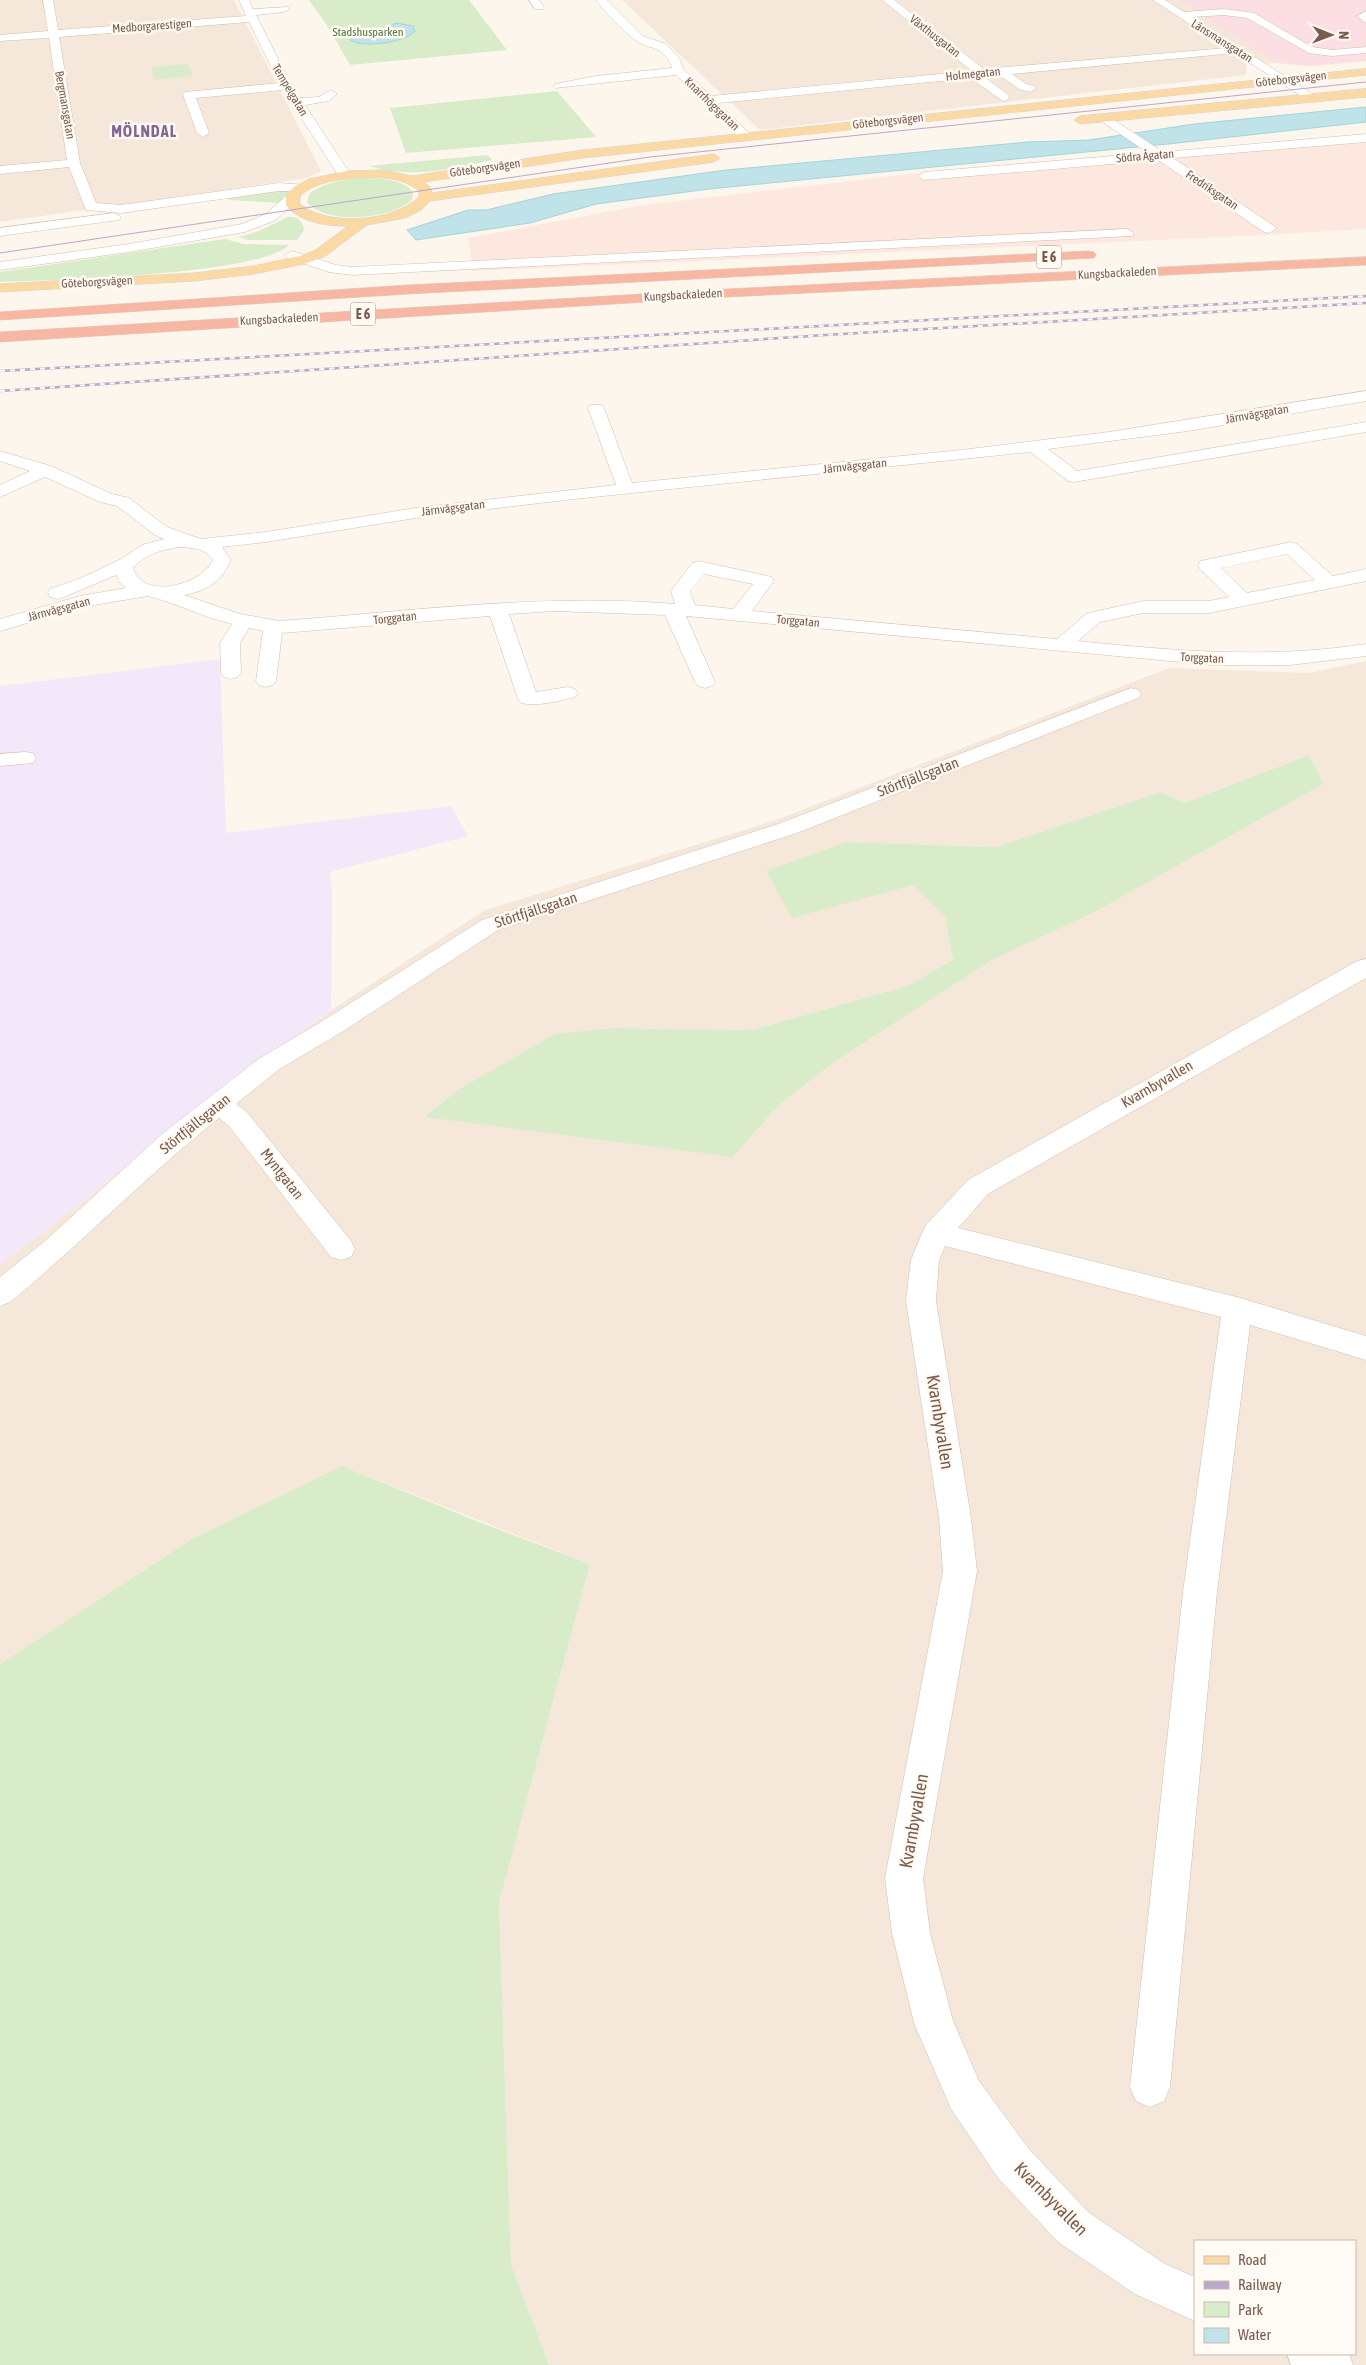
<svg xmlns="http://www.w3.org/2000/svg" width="1366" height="2365" viewBox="0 0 1366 2365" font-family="'Asap Condensed',sans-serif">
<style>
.residential{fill:#f5e8da;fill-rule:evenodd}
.commercial{fill:#fde8e0}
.education{fill:#f3e8fa}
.medical{fill:#fbdfe3}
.green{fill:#d8ecc9}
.water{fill:#bfe3e8;stroke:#a5d3da}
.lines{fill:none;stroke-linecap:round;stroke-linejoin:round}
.minor-casing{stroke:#d1beb0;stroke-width:1}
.major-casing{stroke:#dad1cd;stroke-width:1}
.highway-casing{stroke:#dad1cd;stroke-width:1}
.minor{fill:#fff;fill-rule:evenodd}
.major{fill:#fbd9a5;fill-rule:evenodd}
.highway{fill:#f7b7a3;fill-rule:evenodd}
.tram{stroke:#b9a8c9;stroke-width:1}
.rail-casing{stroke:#b9a8c9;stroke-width:2.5}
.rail{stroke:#fffaf3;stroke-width:2;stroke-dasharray:5;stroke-linecap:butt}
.labels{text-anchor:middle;stroke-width:5;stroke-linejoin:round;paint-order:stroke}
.far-street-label{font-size:12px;fill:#7a5c4d;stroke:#fffaf3}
.far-park-label{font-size:12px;fill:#537a41;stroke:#fffaf3}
.shield{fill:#fffaf3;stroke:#a28b7f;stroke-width:1}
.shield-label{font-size:14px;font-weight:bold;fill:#7a5c4d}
.street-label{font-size:15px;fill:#7a5c4d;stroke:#fffaf3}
.far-district-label{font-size:16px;font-weight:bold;letter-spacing:1px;fill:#846695;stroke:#fffaf3}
.near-street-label{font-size:18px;fill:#7a5c4d;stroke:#fffaf3}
</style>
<rect width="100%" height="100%" fill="#fdf6ec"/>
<path class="residential" d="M0 0H234L321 171 307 178 0 222Z
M622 0H1178L1275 63 1246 65V75L760 130Z
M1366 661V2365H549L511 2264 499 1903 590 1564 342 1466 192 1539 0 1664V1264L79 1205 169 1130 331 1010 485 910 776 820 1169 668 1309 673ZM1309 755 1322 784 1093 913 992 960 836 1061 780 1104 733 1157 615 1028 752 1030 907 986 953 960 945 917 914 885 791 918 847 842 996 847 1161 792 1184 803ZM1195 2241H1355V2354H1195Z"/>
<path class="commercial" d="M1366 134V229L1246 236 473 271 468 238 644 205 920 173Z"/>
<path class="education" d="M220 659 226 833 451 806 468 836 330 872 332 893 331 1010 169 1130 79 1205 0 1264V686Z"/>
<path class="medical" d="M1178 0H1366V61L1311 66 1275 63Z"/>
<path class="green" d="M309 0H469L507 50 350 65 328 27Z
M188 64 193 76 155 80 151 67Z
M557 91 596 137 406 153 390 108Z
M488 155 492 160C451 169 410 179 369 166Z
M367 178C382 179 403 179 413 192L412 200C391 219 327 226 307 202L310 193C327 181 347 179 367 178Z
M286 189 290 190 282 201 279 203 230 200 228 197Z
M288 217C298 216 302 221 304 230L297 240H248L239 237 259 231Z
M225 239 244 244 289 245C260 275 50 280 0 282V272Z
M1309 755 1323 784 1093 913 992 960 836 1061 780 1104 733 1157 425 1117 458 1090 555 1034 615 1028 752 1030 907 986 953 960 945 917 914 885 792 918 766 871 847 842 996 847 1161 792 1184 803Z
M342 1466 479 1522 590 1564 499 1903 511 2264 549 2365H0V1664L192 1539Z"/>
<path class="water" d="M396 23 413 26 415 31C406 43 359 49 349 39L381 30Z
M1366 107V122L1168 144 709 189 596 204 530 223 416 240 407 230 468 210H486L553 194 726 170 1028 142 1089 140 1194 124Z"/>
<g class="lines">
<g class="minor-casing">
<path id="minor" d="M43 0H53L58 30 246 16 239 0H249L253 9 288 7 289 9 284 12 256 15 289 81 300 98 319 97 331 90 337 94 329 101 305 105 351 175 350 178H340L283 90 196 98 209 133 203 137 197 133 183 95 185 92 279 83 249 22 59 37 80 163 96 203 121 205 279 183 307 185 309 188 307 191H279L121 213 86 210 69 167 0 174V166L67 160 49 38 0 41V35L48 31Z
M529 0H539L544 7 543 9H535Z
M596 0H607L643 36 666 44 679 58 684 70 711 96 972 71 882 0H894L984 69 1226 48 1153 0H1165L1184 12 1224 9 1254 13 1312 47 1332 50 1366 47V53L1332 56 1309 53 1247 18 1224 15 1192 17 1319 98 1313 102 1309 101 1235 53 1012 74 1026 84 1034 86 1036 88 1030 92 1019 89 999 75 983 76 1007 94 1009 97 1007 100 1003 101 970 78 718 103 749 133 751 136 745 140 741 139 676 75 555 88 553 86 555 84 596 76 672 68C664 44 649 51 634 39 621 29 606 13 596 0Z
M1366 11V23L1357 16Z
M1105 114 1163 152 1366 134V142L1173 158 1274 226 1276 229 1269 233 1264 232 1158 160 924 180 918 176 924 172 1148 153 1101 121 1099 118 1101 115Z
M292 194 299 198 276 220 245 232 129 252 0 270V262L129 244 242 224 266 214 287 195Z
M114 213 121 217 119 220 0 236V228Z
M1127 229 1134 233 1132 236 352 275 329 272 287 258 285 255 292 251 336 265 352 267Z
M1366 391V401L1188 431 1048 449 1077 471 1366 422V432L1074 482 1068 481 1030 452 574 499 422 517 266 542 222 547 231 560C222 581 207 591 184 595L240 614 280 621C412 611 543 593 675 604L671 591 692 563 699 561 772 577 774 581 752 611 1057 639 1086 614 1093 612 1143 601H1209L1229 597 1200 569 1198 565 1200 561 1291 542 1297 544 1333 576 1366 569V581L1209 613H1143L1100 622 1078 641C1175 651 1269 659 1366 644V656L1290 665H1213L686 616 715 682 712 686 705 688 698 686 695 682 665 615 554 611 509 614 536 692 568 687 575 689 578 693 575 697C559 701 537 707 521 703L518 699 490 616 282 633 276 681 273 685 266 687 259 685 256 681 263 631 249 628 240 643 241 673 238 677 231 679 224 677 221 673 220 643 232 624C203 617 176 603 148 596L82 607 0 631V619L80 596 126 588 120 583 116 575 64 597 57 599 50 597 48 593 50 589 81 578 121 559 142 545 164 539 155 535 117 506 100 502 45 477 0 497V485L30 471 0 461V451L51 466 112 494 129 498 167 527 201 539 266 532 422 507 616 485 588 408 590 405H602L604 408 632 483 961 450 1109 432ZM179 547C192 548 206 548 213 560 201 586 142 600 133 568 145 554 161 550 179 547ZM1287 554 1315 580 1247 593 1221 568ZM704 574 753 584 733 609 695 605 690 591Z
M1131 688 1138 690 1141 694 1138 698 797 833 498 930 342 1032 278 1070 236 1104 247 1112 351 1241 355 1249 351 1257 341 1260 331 1257 229 1126 219 1118C146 1176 82 1243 10 1302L0 1306V1277L45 1241 162 1134 260 1058 324 1020 482 920 781 823Z
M25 752 33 753 36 758 33 763 0 766V754Z
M1366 959V978L988 1194 958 1228 1237 1297 1366 1336V1360L1250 1325 1217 1592 1170 2087 1164 2101 1150 2107 1136 2101 1130 2087 1183 1592 1221 1317 945 1246 939 1260 936 1301 971 1518 977 1571 923 1878 930 1933 953 2021 979 2081 1028 2148 1088 2212 1165 2264 1195 2277V2321L1135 2294 1058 2242 998 2178 951 2109 914 2023 892 1933 885 1878 943 1571 939 1518 906 1301 911 1260 922 1233 926 1225 968 1180 1357 961Z
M1287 2354H1349L1353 2365H1291Z"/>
</g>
<g class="major-casing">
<path id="major" d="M1366 69V75L583 158 424 182 430 187 432 193 714 154 720 158 714 162 430 201 421 210 405 218 367 225 324 257 304 264 254 274 194 281 0 292V284L194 273 254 266 300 256 314 251 348 226C327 226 300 223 286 205V195L294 187 309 179 347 171 383 170 412 176 583 150ZM355 178C377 177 401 176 419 191V197C393 222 328 227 300 204V196C315 182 335 180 355 178Z
M1366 89V97L1080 124 1074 120 1080 116Z"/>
</g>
<g class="highway-casing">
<path id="highway" d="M1089 251 1094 252 1096 255 1094 258 408 294 0 320V312L408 285Z
M1366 257V265L727 297 0 342V332L727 289Z"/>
</g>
<use href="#minor" class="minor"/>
<use href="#major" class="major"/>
<use href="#highway" class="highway"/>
<path class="tram" d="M0 253 650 157 1366 82"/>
<g class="rail-casing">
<path id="rail" d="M0 371 1366 296
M0 391 825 335 1366 303"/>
</g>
<use href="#rail" class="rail"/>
</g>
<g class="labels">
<g class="far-street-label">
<text transform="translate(152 26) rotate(-4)" y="4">Medborgarestigen</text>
<text transform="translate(935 36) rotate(38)" y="4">Växthusgatan</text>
<text transform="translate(1222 41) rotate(32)" y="4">Länsmansgatan</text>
<text transform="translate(973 74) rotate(-6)" y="4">Holmegatan</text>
<text transform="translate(1291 79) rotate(-6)" y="4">Göteborgsvägen</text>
<text transform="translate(290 90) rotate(59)" y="4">Tempelgatan</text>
<text transform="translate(712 104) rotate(44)" y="4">Knarrhögsgatan</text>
<text transform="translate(65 105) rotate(80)" y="4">Bergmansgatan</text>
<text transform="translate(888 121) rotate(-6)" y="4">Göteborgsvägen</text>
<text transform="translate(1145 156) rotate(-5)" y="4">Södra Ågatan</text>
<text transform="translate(485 168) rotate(-8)" y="4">Göteborgsvägen</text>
<text transform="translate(1212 190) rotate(34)" y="4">Fredriksgatan</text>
<text transform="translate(1117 273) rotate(-3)" y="4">Kungsbackaleden</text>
<text transform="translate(97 282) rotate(-3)" y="4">Göteborgsvägen</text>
<text transform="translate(683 295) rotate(-3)" y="4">Kungsbackaleden</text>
<text transform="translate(279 319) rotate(-3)" y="4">Kungsbackaleden</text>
<text transform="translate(1257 414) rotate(-10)" y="4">Järnvägsgatan</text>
<text transform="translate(855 466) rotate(-6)" y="4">Järnvägsgatan</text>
<text transform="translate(453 508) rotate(-7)" y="4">Järnvägsgatan</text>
<text transform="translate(59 609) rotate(-15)" y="4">Järnvägsgatan</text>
<text transform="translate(395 618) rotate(-6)" y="4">Torggatan</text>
<text transform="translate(798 621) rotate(5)" y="4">Torggatan</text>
<text transform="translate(1202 658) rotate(3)" y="4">Torggatan</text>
</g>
<g class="far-park-label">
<text x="368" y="36">Stadshusparken</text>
</g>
<g class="shield">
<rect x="1036.5" y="245.5" width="25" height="23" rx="4"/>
<rect x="350.5" y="302.5" width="25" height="23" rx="4"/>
</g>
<g class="shield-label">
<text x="1049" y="262">E 6</text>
<text x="363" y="319">E 6</text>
</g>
<g class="street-label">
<text transform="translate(918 777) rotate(-21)" y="5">Störtfjällsgatan</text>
<text transform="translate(536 910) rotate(-18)" y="5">Störtfjällsgatan</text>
<text transform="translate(1157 1084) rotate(-30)" y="5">Kvarnbyvallen</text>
<text transform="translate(195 1124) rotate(-39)" y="5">Störtfjällsgatan</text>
<text transform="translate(282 1174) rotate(52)" y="5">Myntgatan</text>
</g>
<g class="far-district-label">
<text x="144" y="137">MÖLNDAL</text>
</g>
<g class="near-street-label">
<text transform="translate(940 1422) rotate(81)" y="6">Kvarnbyvallen</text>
<text transform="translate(914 1821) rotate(-80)" y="6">Kvarnbyvallen</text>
<text transform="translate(1051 2199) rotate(45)" y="6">Kvarnbyvallen</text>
</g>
</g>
<rect x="1194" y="2240" width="162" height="115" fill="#fffaf3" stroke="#cabbb1"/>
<rect x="1204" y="2256" width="25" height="8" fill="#fbd9a5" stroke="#cabbb1"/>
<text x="1238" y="2265" font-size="15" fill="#7a5c4d">Road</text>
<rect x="1204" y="2281" width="25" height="8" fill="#b9a8c9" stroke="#cabbb1"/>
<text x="1238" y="2290" font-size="15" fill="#7a5c4d">Railway</text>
<rect x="1204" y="2302" width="25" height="15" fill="#d8ecc9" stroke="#cabbb1"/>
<text x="1238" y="2315" font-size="15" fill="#7a5c4d">Park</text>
<rect x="1204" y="2328" width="25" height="15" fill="#bfe3e8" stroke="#cabbb1"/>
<text x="1238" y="2340" font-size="15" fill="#7a5c4d">Water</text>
<g transform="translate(1331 35) rotate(91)" stroke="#fffaf3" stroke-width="4" paint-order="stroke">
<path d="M0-4L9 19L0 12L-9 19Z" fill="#7a5c4d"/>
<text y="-8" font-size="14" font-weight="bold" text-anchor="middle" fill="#7a5c4d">N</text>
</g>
</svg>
